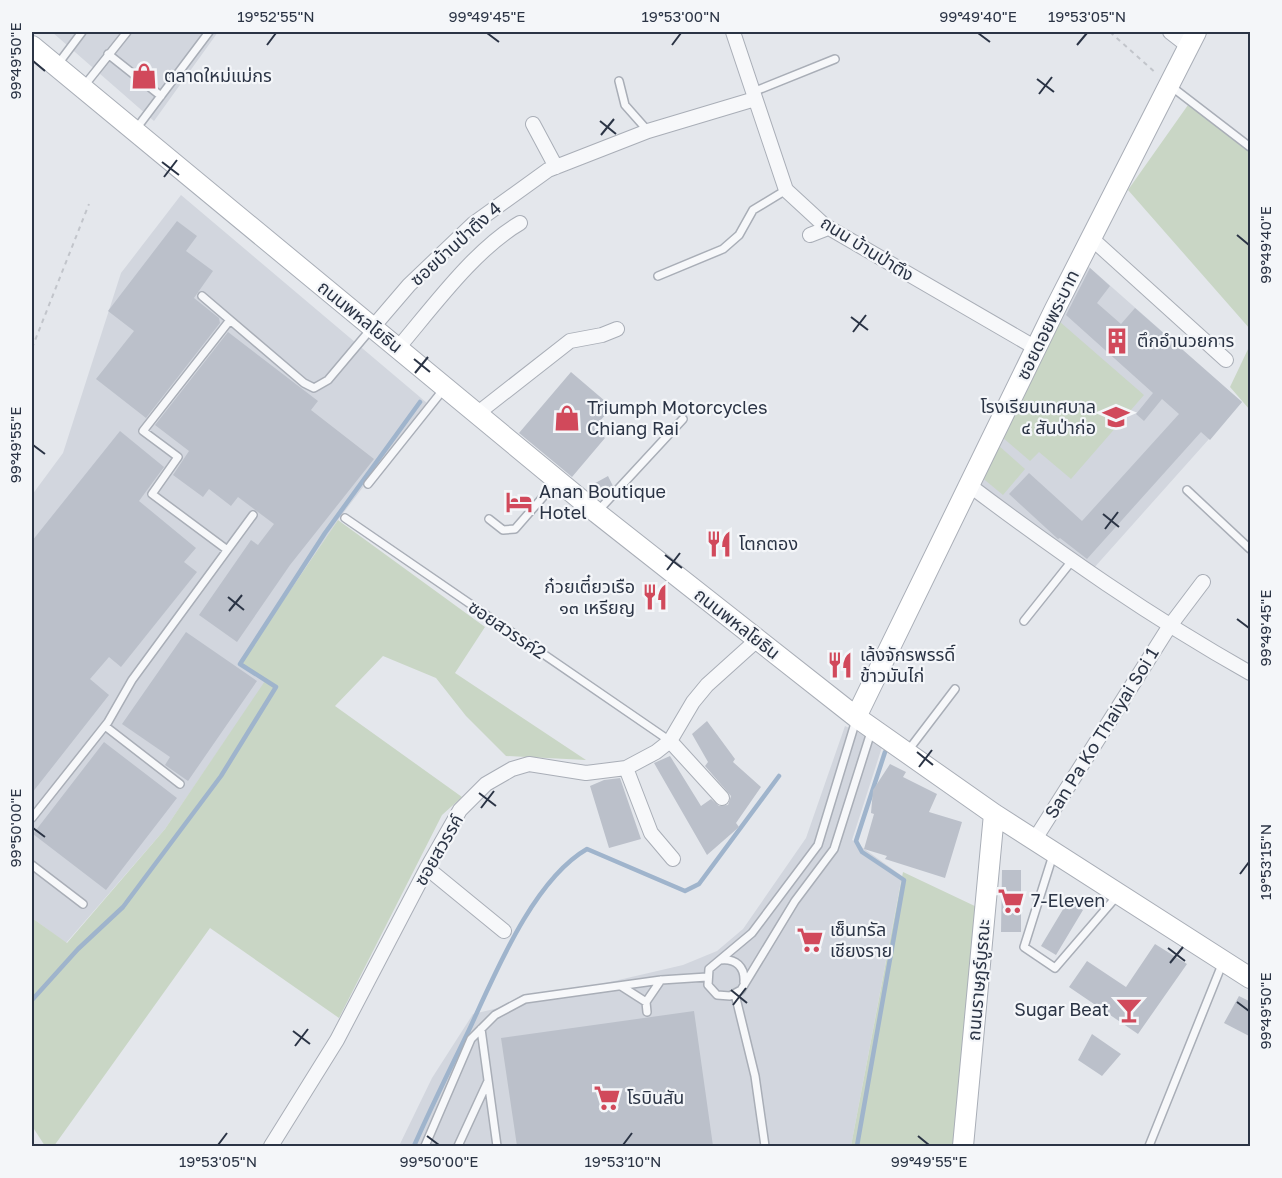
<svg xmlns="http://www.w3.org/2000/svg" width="1282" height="1178" viewBox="0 0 1282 1178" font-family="'Golos Text','Noto Sans Thai',sans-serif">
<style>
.built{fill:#d2d6de}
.green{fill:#c9d6c5}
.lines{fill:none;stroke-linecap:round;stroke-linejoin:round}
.stream{stroke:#9fb4cc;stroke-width:4.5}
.building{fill:#bbc0ca}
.lane-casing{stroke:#a9aeb7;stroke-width:10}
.street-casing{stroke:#a9aeb7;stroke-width:16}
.secondary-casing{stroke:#a9aeb7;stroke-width:22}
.path{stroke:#c2c5cb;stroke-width:2;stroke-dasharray:4.5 4.5;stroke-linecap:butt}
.lane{stroke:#f7f8fa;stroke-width:7}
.street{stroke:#f7f8fa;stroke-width:14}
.secondary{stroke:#fff;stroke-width:20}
.ticks{fill:none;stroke:#2b3445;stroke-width:2}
.labels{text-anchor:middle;stroke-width:4.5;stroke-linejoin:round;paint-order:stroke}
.poi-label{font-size:18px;fill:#2b3445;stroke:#f4f6f9;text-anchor:start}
.street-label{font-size:18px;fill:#2b3445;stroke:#f4f6f9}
.neatline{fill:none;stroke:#2b3445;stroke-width:2}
.ticks-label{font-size:15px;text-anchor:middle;fill:#2b3445}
</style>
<rect width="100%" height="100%" fill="#e4e7ec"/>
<path class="built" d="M52 32H218L154 121Z
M181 195 427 403 338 520 240 664 266 681 165 829 66 943 32 918V495L63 453 121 273Z
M1080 259 1242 402 1093 569 981 488 974 474Z
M845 726 883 744 852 840 902 876 851 1146H399L432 1078 473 1014 683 965 717 951 743 929 806 838Z"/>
<path class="green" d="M1188 105 1250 150V329L1128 190Z
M1052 315 1144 395 1071 479 1039 452 1030 461 995 431Z
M1250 345V410L1230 387Z
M998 445 1025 469 1003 495 980 476Z
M338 520 485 627 455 673 586 760 506 756 466 716 436 678 383 656 335 706 462 797 442 815 339 1018 210 928 54 1146H45L32 1126V918L67 943 165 829 265 681 240 664Z
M903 872 979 908 957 1146H851Z"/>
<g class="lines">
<path class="stream" d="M32 1000 78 949 123 907 221 776 276 687 240 664 325 533 420 402
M414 1146C431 1107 450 1069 469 1030 495 974 533 880 587 849L685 891 699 884 779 776
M857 1146 904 880 862 852 856 841 885 752"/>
</g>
<path class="building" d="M177 221 197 236 186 251 213 271 194 298 219 318 220 323 146 418 96 379 134 331 108 311Z
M1090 268 1110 286 1097 303 1121 324 1135 308 1242 402 1210 440 1201 432 1087 559 1060 538 1058 539 1009 494 1029 473 1082 521 1179 414 1162 399 1144 421 1136 414 1153 393 1066 315Z
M228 332 318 401 311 410 374 459 290 565 237 642 199 615 251 540 258 545 274 524 238 497 231 506 209 489 203 497 173 475 189 451 155 425Z
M571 372 612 407 594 428 605 438 572 477 519 433Z
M120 431 164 467 139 501 196 548 184 562 197 572 121 667 109 657 90 679 109 695 32 793V541Z
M608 476 613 486 595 496 590 486Z
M186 632 257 681 188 781 165 765 170 757 122 724Z
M707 721 735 759 733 762 761 787 736 823 739 827 707 855 654 763 670 756 701 806 711 799 719 806 728 805 731 796 705 766 708 762 692 734Z
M104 742 177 798 106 890 33 834Z
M890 764 906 772 903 777 937 794 929 812 962 822 945 878 885 859 887 856 864 849 874 814 871 813 873 790Z
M620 778 641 839 609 848 590 786 604 780Z
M1002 870H1021V932H1001Z
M1068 901 1083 910 1056 955 1041 946Z
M1155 944 1187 964 1138 1034 1069 987 1087 961 1126 987Z
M1239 996 1251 1002V1037L1224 1023Z
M694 1011 713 1146H517L501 1038Z
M1092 1034 1121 1054 1102 1076 1078 1060Z"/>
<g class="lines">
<g class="lane-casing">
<path id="lane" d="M108 54 161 96
M58 64 82 32
M619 81 625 105 648 131
M84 86 127 32
M1172 87 1250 147
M753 92 835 59
M136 129 209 32
M658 276 723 249 739 235 753 210 786 190
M202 296 304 383 314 388 328 380 371 329
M368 484 443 390
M1187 490 1250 549
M597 512 683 419
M345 518 670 741
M489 519 503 530 515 529 556 482
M226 549 152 494 178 457 143 431 230 320
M1024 621 1071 562
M856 720 818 845 752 933 709 969 708 985 717 995 730 996 741 990 795 901 834 849 871 732
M105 726 180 784
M907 752 955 689
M32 818 108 722 132 680 253 515
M1053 855 1024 947 1055 968 1117 896
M32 865 83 904
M720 960C736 958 745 967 744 982
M621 986 646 1002
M735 994 755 1076 765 1146
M647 1012 646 1002 661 980
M481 1029 497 1146
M425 1146 471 1039 495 1015 525 999 661 980 707 977
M458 1146 488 1081
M1149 1146 1223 962"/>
</g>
<g class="street-casing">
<path id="street" d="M733 32 786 190 824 225 1036 348
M1170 32 1188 46
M533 124 556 167
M810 235 828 228
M1091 238 1226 360
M373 327 409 285 473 224 548 170 648 131 755 99
M398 348C432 308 475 249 520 223
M478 413 570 341 602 335 617 329
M969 485C1062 555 1149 616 1250 673
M670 741 722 798
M626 768 651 833 673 859
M1035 839 1169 627 1203 582
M427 868 504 931
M271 1146 337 1040 427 868 460 810 486 784 512 769 529 764 586 773 626 768 656 752 670 741 693 702 707 685 757 640"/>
</g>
<g class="secondary-casing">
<path id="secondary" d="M32 46 597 513 856 717 994 814 1250 978
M856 717 1055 309 1196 32
M963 1146 994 814"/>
</g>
<path class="path" d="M1110 32 1157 74
M32 348 89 204"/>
<use href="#lane" class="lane"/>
<use href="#street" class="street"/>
<use href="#secondary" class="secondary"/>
</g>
<path class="ticks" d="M487 33 499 42M978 33 990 42M267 45 276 33M672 45 681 33M1077 45 1087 33M33 61 45 71M1037 79 1054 92M1039 94 1052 77M600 121 616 134M601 135 614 119M162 162 179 175M164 177 177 160M1237 235 1249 245M851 317 868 330M853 332 866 315M414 359 430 372M415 373 428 357M33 445 45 454M1103 514 1119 527M1105 529 1118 512M665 555 682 568M667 570 680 553M228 597 244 610M229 611 242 595M1237 619 1249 628M917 752 933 765M919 767 932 750M479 793 496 806M481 808 494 791M33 828 45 837M1240 874 1249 862M1168 948 1185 961M1170 963 1183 947M731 990 747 1003M1237 1002 1249 1011M733 1005 746 988M293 1031 310 1044M295 1046 308 1029M427 1136 439 1145M918 1136 929 1145M218 1145 227 1133M623 1145 632 1133"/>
<defs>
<g id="shop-bare" transform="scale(2.07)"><path d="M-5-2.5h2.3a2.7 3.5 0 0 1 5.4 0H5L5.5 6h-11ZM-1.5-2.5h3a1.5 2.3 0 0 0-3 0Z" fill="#d1495b" stroke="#f4f6f9" stroke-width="2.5" paint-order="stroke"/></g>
<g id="building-bare" transform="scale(2.07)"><path d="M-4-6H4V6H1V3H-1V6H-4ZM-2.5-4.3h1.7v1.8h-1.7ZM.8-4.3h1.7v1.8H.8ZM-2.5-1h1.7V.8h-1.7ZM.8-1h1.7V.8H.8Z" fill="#d1495b" stroke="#f4f6f9" stroke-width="2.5" paint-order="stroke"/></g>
<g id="school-bare" transform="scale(2.07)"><path d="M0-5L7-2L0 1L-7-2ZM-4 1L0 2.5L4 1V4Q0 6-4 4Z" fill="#d1495b" stroke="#f4f6f9" stroke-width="2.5" paint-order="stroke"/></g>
<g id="hotel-bare" transform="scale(2.07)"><path d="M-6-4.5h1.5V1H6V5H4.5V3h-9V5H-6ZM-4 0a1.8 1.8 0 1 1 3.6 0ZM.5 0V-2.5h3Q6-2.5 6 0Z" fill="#d1495b" stroke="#f4f6f9" stroke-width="2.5" paint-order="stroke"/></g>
<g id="restaurant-bare" transform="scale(2.07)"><path d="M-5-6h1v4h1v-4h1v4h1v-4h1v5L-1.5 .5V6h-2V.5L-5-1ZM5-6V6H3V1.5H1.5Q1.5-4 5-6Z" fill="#d1495b" stroke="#f4f6f9" stroke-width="2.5" paint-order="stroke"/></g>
<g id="supermarket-bare" transform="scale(2.07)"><path d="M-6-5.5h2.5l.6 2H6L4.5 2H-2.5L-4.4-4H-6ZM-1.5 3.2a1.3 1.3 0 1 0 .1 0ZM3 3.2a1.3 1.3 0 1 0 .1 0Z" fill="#d1495b" stroke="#f4f6f9" stroke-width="2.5" paint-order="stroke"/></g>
<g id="bar-bare" transform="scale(2.07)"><path d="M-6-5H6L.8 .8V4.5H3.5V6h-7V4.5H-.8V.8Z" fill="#d1495b" stroke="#f4f6f9" stroke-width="2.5" paint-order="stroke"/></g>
</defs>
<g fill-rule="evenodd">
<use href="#shop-bare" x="144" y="76"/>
<use href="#building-bare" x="1117" y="341"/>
<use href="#school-bare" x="1116" y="417"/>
<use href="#shop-bare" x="567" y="418"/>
<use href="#hotel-bare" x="519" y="502"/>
<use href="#restaurant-bare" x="719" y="544"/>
<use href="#restaurant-bare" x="655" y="597"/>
<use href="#restaurant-bare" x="840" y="665"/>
<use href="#supermarket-bare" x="1011" y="901"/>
<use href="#supermarket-bare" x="810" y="940"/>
<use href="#bar-bare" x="1129" y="1010"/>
<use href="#supermarket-bare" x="607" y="1098"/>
</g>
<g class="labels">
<g class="poi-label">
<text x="164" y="82">ตลาดใหม่แม่กร</text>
<text x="1137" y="347">ตึกอำนวยการ</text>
<text x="1096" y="413" text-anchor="end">โรงเรียนเทศบาล<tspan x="1096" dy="21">๔ สันป่าก่อ</tspan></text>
<text x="587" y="414">Triumph Motorcycles<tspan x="587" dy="21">Chiang Rai</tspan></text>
<text x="539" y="498">Anan Boutique<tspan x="539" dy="21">Hotel</tspan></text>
<text x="739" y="550">โตกตอง</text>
<text x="635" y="593" text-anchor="end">ก๋วยเตี๋ยวเรือ<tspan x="635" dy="21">๑๓ เหรียญ</tspan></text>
<text x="860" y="661">เล้งจักรพรรดิ์<tspan x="860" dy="21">ข้าวมันไก่</tspan></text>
<text x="1031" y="907">7-Eleven</text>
<text x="830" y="936">เซ็นทรัล<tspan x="830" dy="21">เชียงราย</tspan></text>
<text x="1109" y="1016" text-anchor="end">Sugar Beat</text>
<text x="627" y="1104">โรบินสัน</text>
</g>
<g class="street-label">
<text transform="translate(456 244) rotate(-42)" y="6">ซอยบ้านป่าตึง 4</text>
<text transform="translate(867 249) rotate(32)" y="6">ถนน บ้านป่าตึง</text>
<text transform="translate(360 317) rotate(39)" y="6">ถนนพหลโยธิน</text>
<text transform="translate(1048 325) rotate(-64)" y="6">ซอยดอยพระบาท</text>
<text transform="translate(737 624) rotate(38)" y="6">ถนนพหลโยธิน</text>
<text transform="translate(507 630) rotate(34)" y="6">ซอยสวรรค์2</text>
<text transform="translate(1102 733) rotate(-58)" y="6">San Pa Ko Thaiyai Soi 1</text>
<text transform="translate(439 850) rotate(-60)" y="6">ซอยสวรรค์</text>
<text transform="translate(979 980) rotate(-85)" y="6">ถนนราษฎร์บูรณะ</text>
</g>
</g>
<rect width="1282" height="1178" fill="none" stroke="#f4f6f9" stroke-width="66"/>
<rect x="33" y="33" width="1216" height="1112" class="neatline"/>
<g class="ticks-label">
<text x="276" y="22">19°52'55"N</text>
<text x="487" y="22">99°49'45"E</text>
<text x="681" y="22">19°53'00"N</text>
<text x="978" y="22">99°49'40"E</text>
<text x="1087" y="22">19°53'05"N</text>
<text transform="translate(16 61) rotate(-90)" y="5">99°49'50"E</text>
<text transform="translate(1266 245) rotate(-90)" y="5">99°49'40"E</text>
<text transform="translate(16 445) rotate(-90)" y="5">99°49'55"E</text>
<text transform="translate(1266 628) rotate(-90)" y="5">99°49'45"E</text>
<text transform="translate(16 828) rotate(-90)" y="5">99°50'00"E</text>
<text transform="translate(1266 862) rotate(-90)" y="5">19°53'15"N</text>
<text transform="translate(1266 1011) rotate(-90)" y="5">99°49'50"E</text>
<text x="218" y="1167">19°53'05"N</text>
<text x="439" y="1167">99°50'00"E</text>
<text x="623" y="1167">19°53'10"N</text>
<text x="929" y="1167">99°49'55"E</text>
</g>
</svg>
